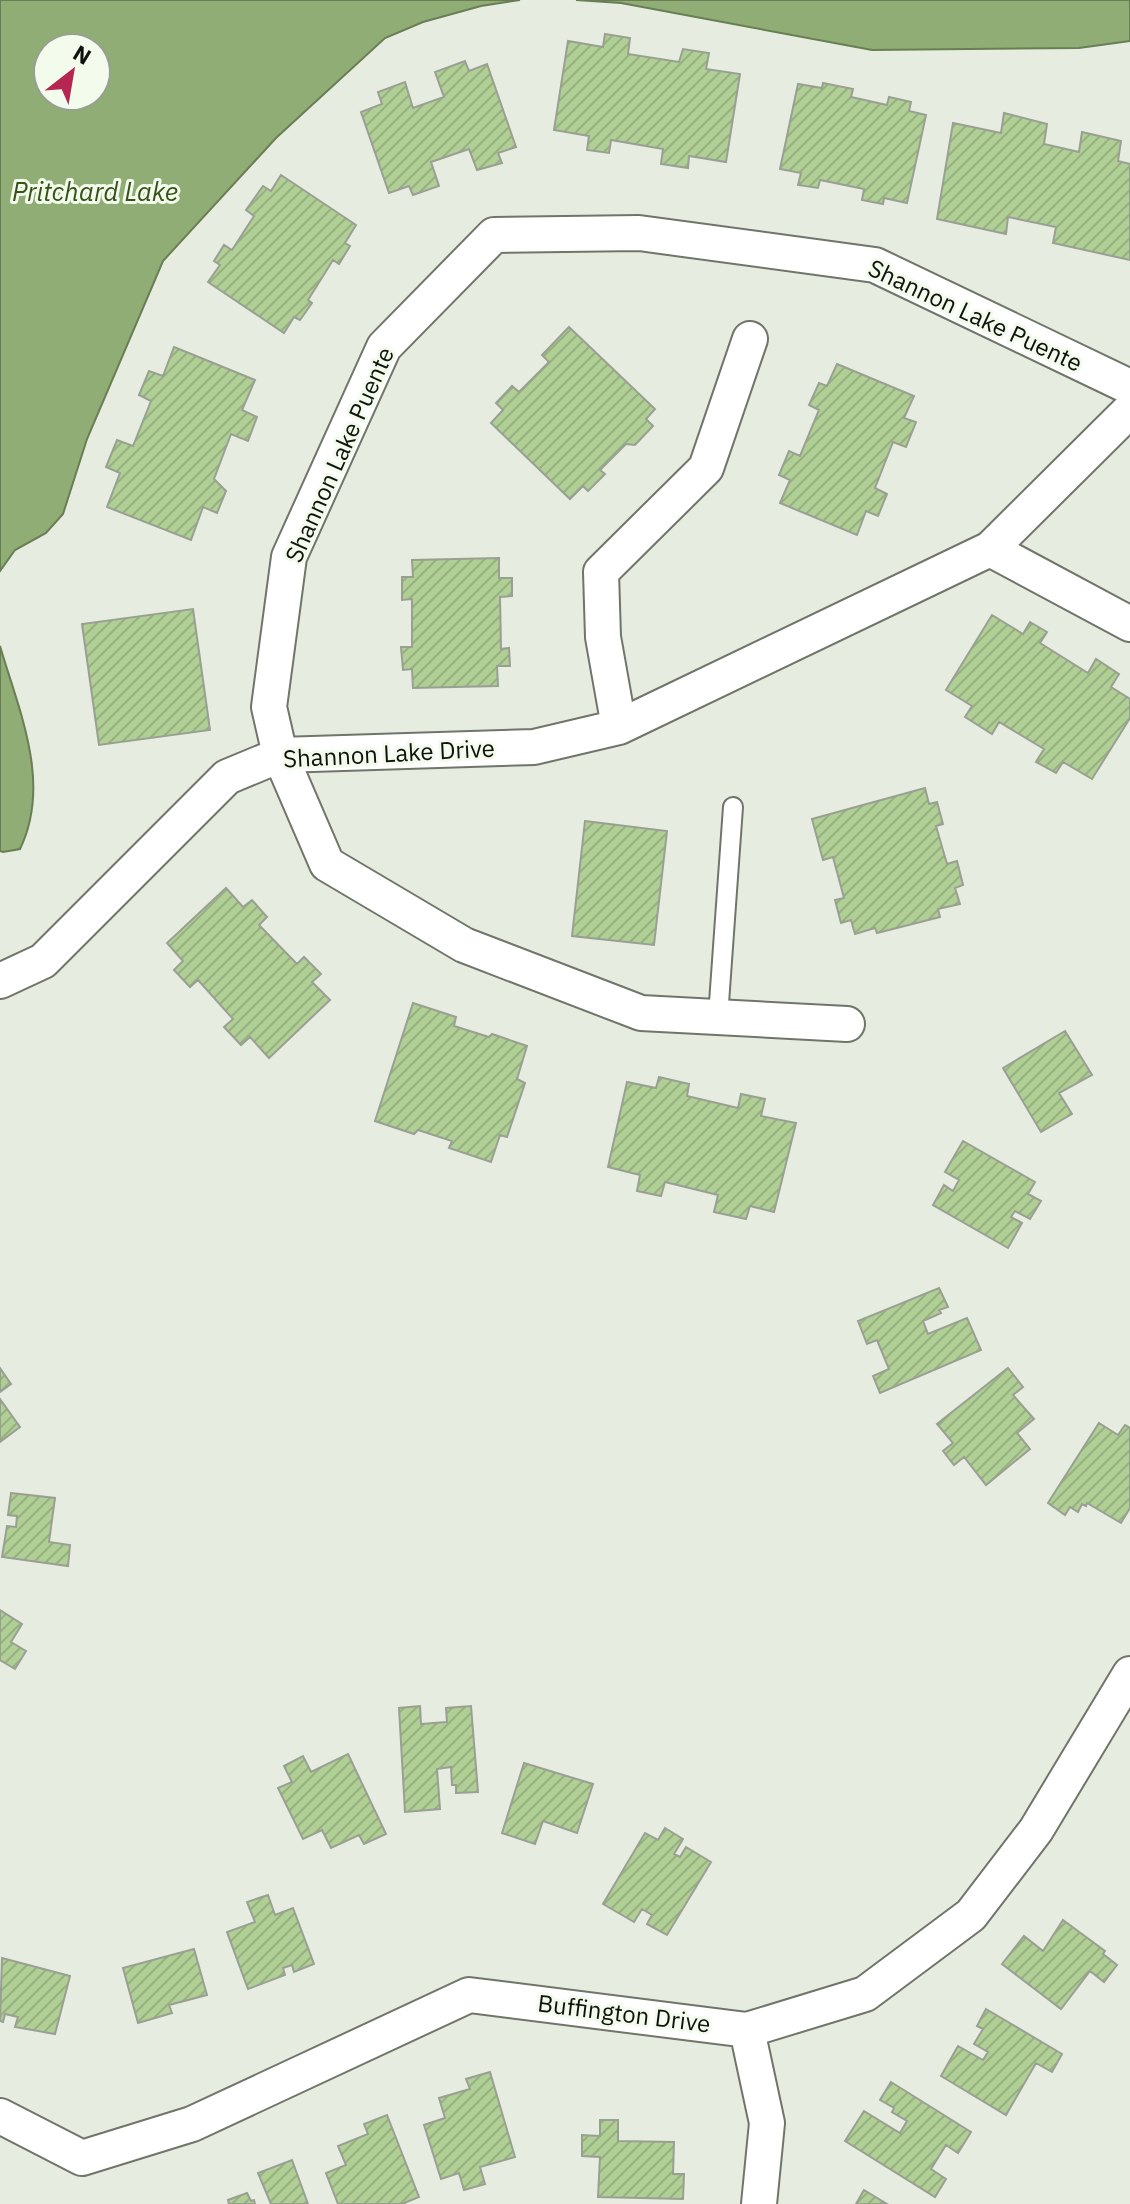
<svg xmlns="http://www.w3.org/2000/svg" width="1130" height="2204" viewBox="0 0 1130 2204" font-family="'IBM Plex Sans',sans-serif">
<style>
.water{fill:#8fad74;stroke:#697e55;stroke-width:2;fill-rule:evenodd}
.building{fill:url(#building-hatch);stroke:#99a093;stroke-width:2}
.lines{fill:none;stroke-linecap:round;stroke-linejoin:round}
.service-casing{stroke:#6f7569;stroke-width:22}
.minor-casing{stroke:#6f7569;stroke-width:38}
.service{stroke:#fff;stroke-width:18}
.minor{stroke:#fff;stroke-width:34}
.labels{text-anchor:middle;stroke-width:6;stroke-linejoin:round;paint-order:stroke}
.street-label{font-size:24px;fill:#10120e;stroke:#f3fbed}
.water-label{font-size:26px;font-style:italic;fill:#365216;stroke:#f3fbed}
</style>
<defs>
<pattern id="building-hatch" width="6" height="6" patternUnits="userSpaceOnUse" patternTransform="scale(2)"><rect width="6" height="6" fill="#b0cf95"/><path d="M-1 1l2-2M0 6l6-6M5 7l2-2" fill="none" stroke="#96b17f"/></pattern>
</defs>
<rect width="100%" height="100%" fill="#e6ede0"/>
<path class="water" d="M0 0H520L481 6 423 22 385 38 276 138 163 261 87 439 63 514 46 533 15 550 0 571ZM48 48H96V96H48Z
M576 0H1130V41L1079 48 872 50 621 3Z
M0 646C19 711 52 783 20 849L3 852 0 851Z"/>
<path class="building" d="M605 34 630 38 628 54 679 62 683 49 709 53 706 69 740 74 726 162 689 156 688 168 661 164 663 149 611 140 609 153 587 150 589 136 554 130 568 41 603 47Z
M465 61 469 71 487 64 516 147 498 153 502 163 477 170 469 149 431 162 439 186 413 195 409 186 389 193 361 112 382 104 378 92 405 82 413 108 444 97 435 72Z
M823 83 853 89 851 97 887 105 889 97 911 102 909 111 926 115 907 203 884 198 883 204 862 200 864 189 820 180 818 188 798 185 801 173 780 169 798 84 822 88Z
M1004 113 1047 124 1044 144 1079 152 1082 132 1121 141 1118 161 1130 164V260L1053 243 1056 227 1008 217 1006 234 937 219 953 123 1001 133Z
M281 175 356 225 345 243 350 246 339 264 333 260 308 300 312 303 300 320 294 317 284 333 208 282 220 265 214 261 224 245 232 250 254 216 246 210 263 186 271 191Z
M569 327 655 409 646 419 653 426 635 445 626 444 600 470 605 474 588 491 583 486 570 499 491 423 503 410 496 403 512 386 519 392 549 362 542 355Z
M174 347 255 380 242 410 257 417 248 441 231 434 214 479 226 491 217 513 203 507 191 540 107 507 120 473 106 467 117 440 133 446 151 401 139 395 149 371 163 376Z
M837 364 914 396 904 418 916 422 906 447 893 442 875 488 887 494 878 516 866 511 857 535 780 503 790 480 779 475 789 451 800 456 819 410 809 405 819 383 827 386Z
M499 558V578H512V596L500 597 501 649 509 648 510 666H497L498 686 413 688 412 669 403 670 401 647H412V599L402 600V577H413L412 560Z
M193 609 210 730 99 745 82 624Z
M992 615 1023 634 1030 622 1047 632 1040 643 1088 673 1096 659 1119 674 1111 687 1130 699V718L1092 779 1063 762 1056 773 1036 762 1044 749 999 722 992 734 965 717 972 706 946 690Z
M925 788 929 804 937 802 943 824 936 826 947 864 957 861 963 885 955 888 960 904 938 909 940 917 877 933 875 928 855 934 851 920 841 923 835 900 844 898 833 857 823 860 812 819Z
M585 821 667 831 654 945 572 936Z
M226 888 243 907 252 900 267 917 259 925 297 964 304 957 321 974 312 982 330 1000 269 1058 250 1037 241 1045 224 1027 233 1019 198 980 190 987 174 970 183 961 167 943Z
M413 1003 456 1017 454 1026 489 1037 492 1034 527 1046 517 1079 525 1083 507 1137 500 1135 491 1162 449 1148 452 1141 418 1130 414 1134 375 1121Z
M1065 1031 1092 1075 1059 1093 1072 1114 1041 1132 1003 1068Z
M659 1077 689 1084 687 1096 738 1108 741 1094 765 1099 761 1116 796 1123 774 1212 750 1206 746 1219 714 1212 718 1195 665 1182 661 1196 637 1191 640 1175 608 1167 627 1082 656 1088Z
M963 1141 1035 1182 1028 1194 1041 1201 1030 1219 1015 1211 1011 1217 1022 1223 1008 1248 933 1205 944 1185 953 1191 959 1180 945 1172Z
M939 1288 948 1307 939 1310 941 1313 923 1321 928 1334 967 1318 981 1350 880 1393 873 1376 889 1369 877 1340 867 1344 858 1321Z
M0 1368 11 1384 0 1392Z
M1008 1368 1023 1387 1013 1395 1034 1419 1017 1433 1030 1449 986 1485 964 1457 954 1465 943 1451 953 1443 937 1424Z
M0 1399 20 1427 0 1442Z
M1099 1423 1118 1435 1125 1425 1130 1428V1508L1121 1523 1087 1503 1086 1506 1082 1504 1078 1512 1070 1507 1065 1515 1048 1503Z
M11 1493 55 1498 49 1542 70 1545 68 1566 2 1557 7 1526 16 1527 17 1516 8 1515Z
M0 1610 22 1624 11 1642 26 1651 15 1669 0 1660Z
M420 1706 421 1724 447 1722 446 1708 471 1706 478 1792 456 1793V1785H452L451 1767 437 1769 440 1809 405 1812 399 1708Z
M348 1754 386 1834 364 1844 359 1835 331 1848 322 1830 303 1839 278 1788 292 1782 284 1766 303 1756 311 1772Z
M524 1763 593 1784 577 1833 543 1821 535 1844 502 1833Z
M665 1828 683 1839 674 1854 680 1857 686 1847 711 1862 667 1935 647 1924 652 1915 642 1909 634 1922 603 1904 645 1833 658 1840Z
M268 1895 275 1915 293 1908 314 1964 294 1972 292 1965 283 1968 285 1975 248 1989 227 1932 255 1922 247 1902Z
M1063 1920 1105 1951 1103 1954 1117 1965 1104 1982 1090 1971 1061 2009 1002 1964 1024 1936 1043 1951Z
M194 1949 207 1995 169 2005 172 2013 138 2023 123 1968Z
M2 1958 70 1976 55 2034 15 2027 18 2017 5 2014 3 2022 0 2021Z
M986 2009 1062 2054 1052 2072 1036 2063 1006 2115 941 2076 958 2046 983 2060 988 2052 974 2044 983 2029 977 2026Z
M490 2072 515 2157 480 2167 485 2184 464 2190 459 2173 441 2179 424 2125 445 2118 439 2098 470 2089 466 2079Z
M891 2082 971 2132 958 2153 946 2145 931 2169 946 2179 935 2197 845 2141 864 2111 900 2133 907 2121 892 2112 894 2108 880 2100Z
M387 2115 419 2197 402 2204H338L326 2173 346 2165 338 2146 368 2134 364 2124Z
M600 2120H618V2141L674 2142 673 2174H684L683 2199 598 2197 600 2157 582 2156V2135L600 2136Z
M292 2160 308 2204H271L258 2173Z
M864 2190 887 2204H856Z
M247 2193 251 2201 254 2200 255 2204H229L228 2200Z"/>
<g class="lines">
<g class="service-casing">
<path id="service" d="M718 1017 733 807"/>
</g>
<g class="minor-casing">
<path id="minor" d="M990 549 1130 624
M619 727 990 549 1130 410
M0 981 43 961 227 777 280 755 534 747 619 727 603 637 601 572 706 468 750 339
M847 1024 641 1013 464 945 327 864 280 755 269 707 289 557 384 347 494 235 639 233 875 265 1130 387
M747 2030 767 2123 759 2204
M0 2116 82 2158 192 2124 469 1995 747 2030 865 1994 971 1915 1036 1830 1130 1674"/>
</g>
<use href="#service" class="service"/>
<use href="#minor" class="minor"/>
</g>
<g class="labels">
<g class="street-label">
<text transform="translate(975 316) rotate(25)" y="8">Shannon Lake Puente</text>
<text transform="translate(340 455) rotate(-66)" y="8">Shannon Lake Puente</text>
<text transform="translate(389 754) rotate(-3)" y="8">Shannon Lake Drive</text>
<text transform="translate(624 2014) rotate(7)" y="8">Buffington Drive</text>
</g>
<g class="water-label">
<text x="95" y="201">Pritchard Lake</text>
</g>
</g>
<g transform="translate(72 72) rotate(31)"><circle r="38" fill="#f3fbed" stroke="#989e94" stroke-width="2"/>
<path d="M0-6L14 30L0 20L-14 30Z" fill="#b62652"/>
<text y="-12" font-size="22" font-weight="bold" text-anchor="middle" fill="#10120e">N</text>
</g>
</svg>
